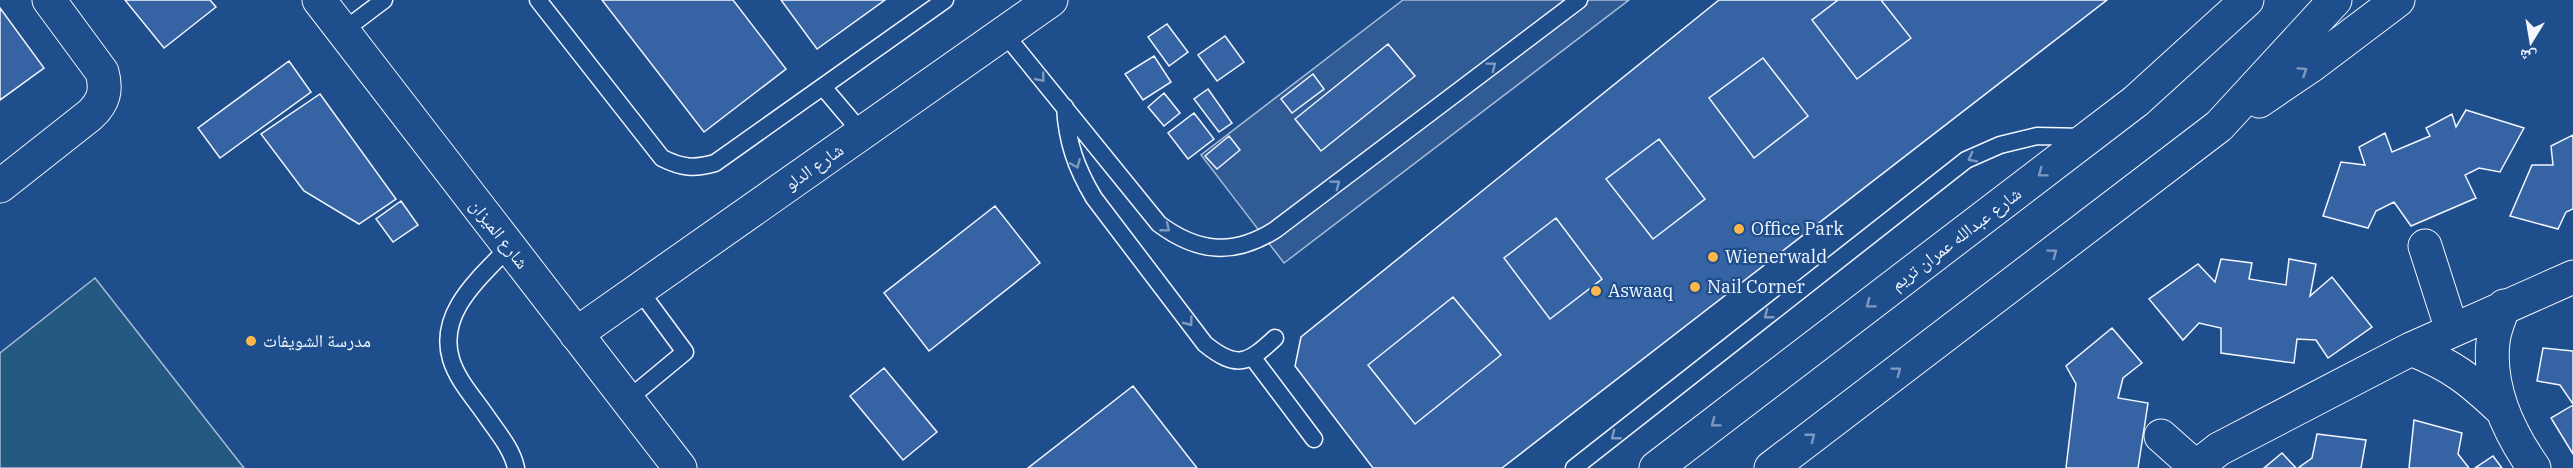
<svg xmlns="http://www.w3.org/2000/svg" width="2573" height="468" viewBox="0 0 2573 468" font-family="'IBM Plex Serif','Noto Naskh Arabic',serif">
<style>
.green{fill:#245a82;stroke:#a8bbd7;stroke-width:1.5}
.parking{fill:#305b95;stroke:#a8bbd7;stroke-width:1.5}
.building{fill:#3563a3;stroke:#f2f6ff;stroke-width:1.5;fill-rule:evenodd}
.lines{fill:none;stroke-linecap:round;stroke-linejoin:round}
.service-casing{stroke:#f2f6ff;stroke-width:19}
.minor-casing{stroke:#f2f6ff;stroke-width:35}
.secondary-casing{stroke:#f2f6ff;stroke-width:35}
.service{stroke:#1f4e8c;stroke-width:16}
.minor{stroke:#1f4e8c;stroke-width:33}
.secondary{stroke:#1f4e8c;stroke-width:33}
.oneway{stroke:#7e9ac0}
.poi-dot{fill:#ffb74d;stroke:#1f4e8c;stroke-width:2}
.labels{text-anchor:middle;stroke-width:4.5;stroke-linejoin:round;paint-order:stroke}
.street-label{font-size:18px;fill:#f2f6ff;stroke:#1f4e8c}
.poi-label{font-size:18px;fill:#f2f6ff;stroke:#1f4e8c;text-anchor:start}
</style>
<rect width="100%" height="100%" fill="#1f4e8c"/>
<path class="green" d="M95 278 244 468H0V353Z"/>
<path class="parking" d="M1403 0H1629L1284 263 1201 155Z"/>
<path class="building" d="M125 0H210L216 7 164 48Z
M602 0H733L786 69 704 132Z
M781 0H885L817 49Z
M1719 0H1838L1812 20 1857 79 1911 38 1881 0H2107L1502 468H1373L1295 366 1301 337ZM1763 58 1808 116 1754 158 1709 98ZM1659 139 1705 199 1653 239 1606 179ZM1556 218 1602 279 1550 319 1504 258ZM1453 297 1501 355 1415 424 1368 365Z
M1838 0H1881L1911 38 1857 79 1812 20Z
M0 8 44 68 0 100Z
M1167 24 1188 52 1169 66 1148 37Z
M1225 36 1244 62 1217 81 1198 55Z
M1388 44 1415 76 1321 151 1295 119Z
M1154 56 1171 82 1143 100 1125 74Z
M1763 58 1808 116 1754 158 1709 98Z
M289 61 311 92 220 158 198 128Z
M1313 74 1324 89 1292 113 1281 99Z
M1208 89 1232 123 1219 132 1194 99Z
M1164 93 1180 113 1164 126 1148 107Z
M320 94 396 199 359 224 304 191 261 134Z
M2466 110 2524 128 2500 172 2479 168 2465 175 2476 198 2411 226 2394 202 2376 211 2368 228 2323 216 2341 162 2365 165 2359 147 2385 133 2392 152 2430 136 2426 128 2452 114 2456 127Z
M1194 113 1214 139 1188 159 1168 133Z
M2573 135V209L2566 212 2558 229 2510 216 2532 165H2553L2551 146Z
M1229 136 1240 150 1217 169 1205 156Z
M1659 139 1705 199 1653 239 1606 179Z
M401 201 418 225 393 242 376 219Z
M995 206 1040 263 929 351 884 293Z
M1556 218 1602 279 1550 319 1504 258Z
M2221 259 2252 263 2249 279 2286 285 2289 259 2316 264 2310 296 2332 277 2372 327 2328 358 2316 340 2297 339 2294 363 2221 353V328L2199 323 2183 340 2149 299 2198 264 2215 282Z
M1453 297 1501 355 1415 424 1368 365Z
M2112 328 2142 363 2123 378 2118 398 2148 403 2138 468H2066L2076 384 2066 366Z
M2543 348 2573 351V404L2560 385 2537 381Z
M884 368 937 432 903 460 850 396Z
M1133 386 1197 468H1028Z
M2573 405V454L2551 418Z
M2414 420 2462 433 2458 454 2469 468H2409Z
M2317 434 2366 440 2361 468H2298L2312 458Z
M2282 453 2296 468H2264Z
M2493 456 2502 468H2475Z"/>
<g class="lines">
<g class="service-casing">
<path id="service" d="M538 0 662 158C682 168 694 169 715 163L945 0
M343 31 384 0
M1004 33 1159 224C1198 253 1234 256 1275 230L1579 0
M823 87 862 133
M1065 107C1067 142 1076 168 1094 198L1205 344C1237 370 1248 363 1275 338
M509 247C481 277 437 312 451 359 457 380 475 399 487 417 498 433 512 449 516 468
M1253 358 1314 439
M627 400 685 352 640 291
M1574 468 1966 160 2000 145 2037 136 2086 137"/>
</g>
<g class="minor-casing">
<path id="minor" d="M319 0 680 468
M0 186 90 115C104 102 107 90 102 72L49 0
M2425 246 2452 330
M2504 306C2500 317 2494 330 2493 342 2488 388 2508 431 2534 468
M576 334 1051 0
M2411 349C2453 366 2469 379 2502 410
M2161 436 2196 467
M2195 468 2219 449 2411 349 2573 277"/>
</g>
<g class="secondary-casing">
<path id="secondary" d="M2259 101 2312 65 2398 0
M1656 468 2136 101 2247 0
M1771 468 2219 126 2335 0"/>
</g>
<use href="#service" class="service"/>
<use href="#minor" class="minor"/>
<use href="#secondary" class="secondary"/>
</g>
<defs><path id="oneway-chevron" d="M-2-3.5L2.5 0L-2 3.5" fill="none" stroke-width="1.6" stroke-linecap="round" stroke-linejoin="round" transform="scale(1.5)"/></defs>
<g class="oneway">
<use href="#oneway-chevron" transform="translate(1492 66) rotate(-37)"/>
<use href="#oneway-chevron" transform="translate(2303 71) rotate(-34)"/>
<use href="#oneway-chevron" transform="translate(1041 78) rotate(51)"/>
<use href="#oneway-chevron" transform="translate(1972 158) rotate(153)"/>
<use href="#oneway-chevron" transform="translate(1076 164) rotate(67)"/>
<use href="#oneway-chevron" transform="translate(2042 173) rotate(143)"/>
<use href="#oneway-chevron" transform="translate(1336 184) rotate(-37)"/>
<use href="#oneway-chevron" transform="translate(1166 228) rotate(39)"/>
<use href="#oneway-chevron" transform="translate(2053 253) rotate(-37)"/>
<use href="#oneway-chevron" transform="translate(1870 304) rotate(143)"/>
<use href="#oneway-chevron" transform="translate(1768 315) rotate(142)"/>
<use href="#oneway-chevron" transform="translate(1189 322) rotate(53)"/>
<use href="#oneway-chevron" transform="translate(1897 371) rotate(-37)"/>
<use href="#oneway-chevron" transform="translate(1715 423) rotate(143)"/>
<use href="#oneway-chevron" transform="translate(1615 436) rotate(142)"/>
<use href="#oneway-chevron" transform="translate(1811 437) rotate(-38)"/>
</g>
<g class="poi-dot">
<circle cx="1739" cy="229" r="6"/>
<circle cx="1713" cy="257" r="6"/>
<circle cx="1695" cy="287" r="6"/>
<circle cx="1596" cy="291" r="6"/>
<circle cx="251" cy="341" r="6"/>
</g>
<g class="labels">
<g class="street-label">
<text transform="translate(814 167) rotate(-35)" y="6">شارع الدلو</text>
<text transform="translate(499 234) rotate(52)" y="6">شارع الميزان</text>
<text transform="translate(1956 239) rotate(-37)" y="6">شارع عبدالله عمران تريم</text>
</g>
<g class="poi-label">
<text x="1751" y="235">Office Park</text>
<text x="1725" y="263">Wienerwald</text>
<text x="1707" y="293">Nail Corner</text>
<text x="1608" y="297">Aswaaq</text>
<text x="263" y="347">مدرسة الشويفات</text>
</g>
</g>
<g transform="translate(2531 42) rotate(191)" stroke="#1f4e8c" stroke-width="4.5" paint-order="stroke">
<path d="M0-4.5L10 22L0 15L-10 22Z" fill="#f2f6ff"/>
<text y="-9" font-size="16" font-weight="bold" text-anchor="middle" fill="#f2f6ff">ش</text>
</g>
</svg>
